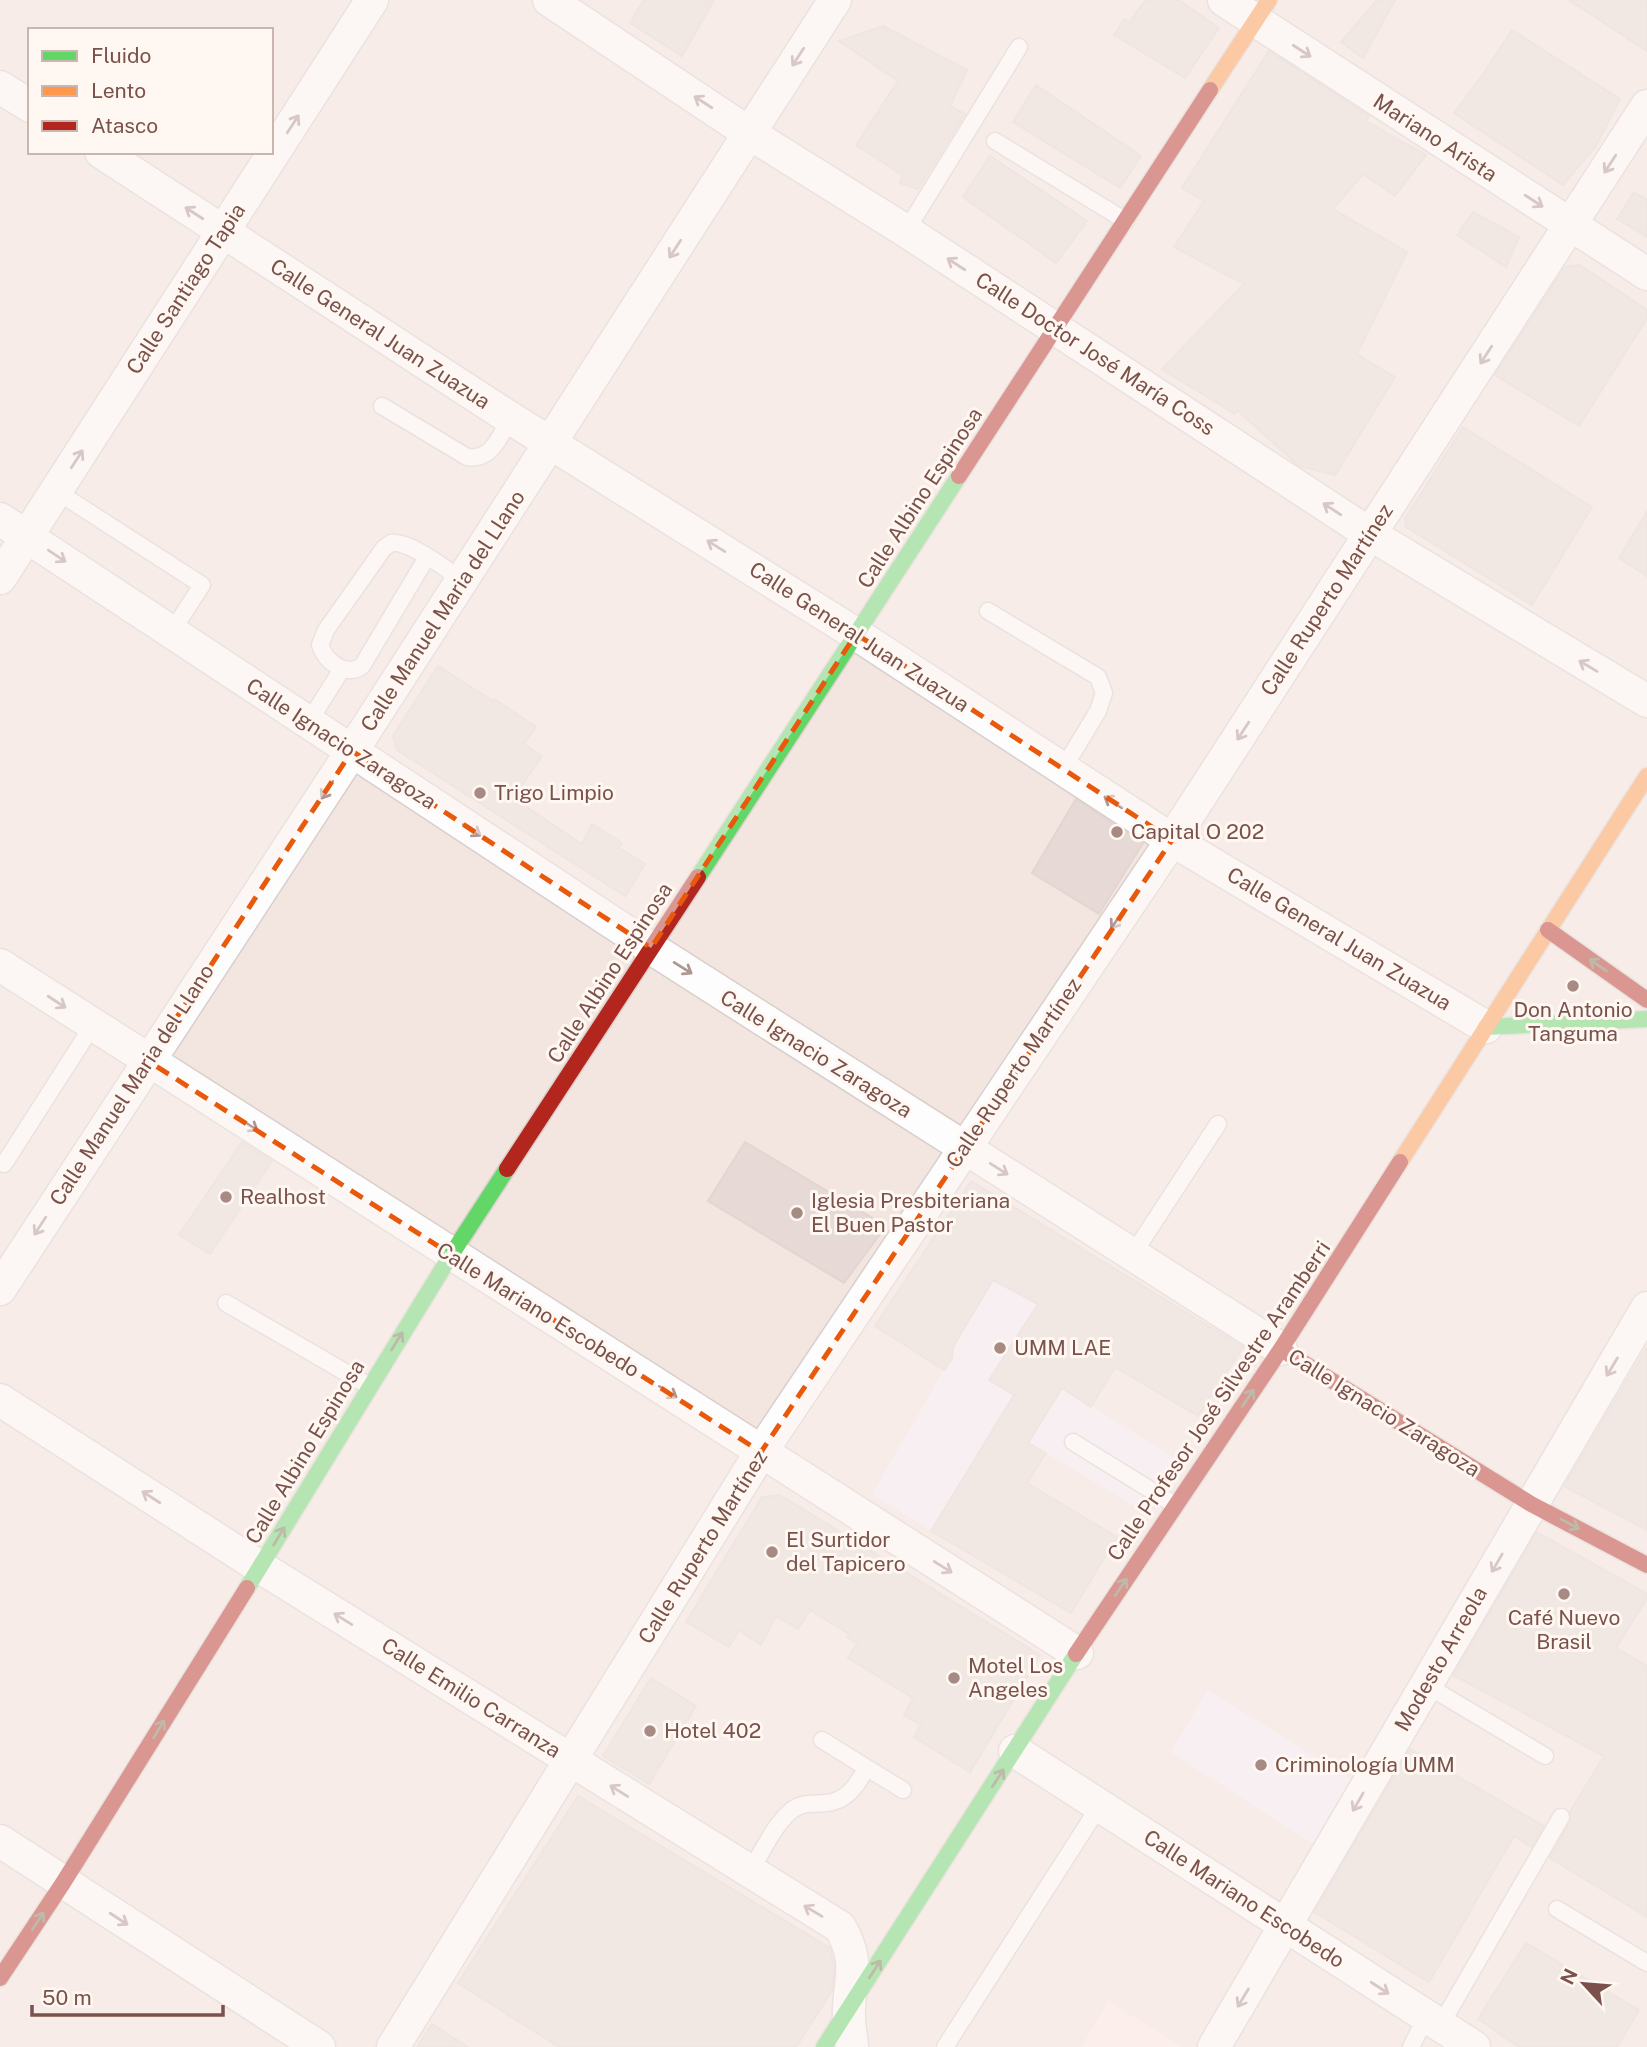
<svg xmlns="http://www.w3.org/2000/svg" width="1647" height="2047" viewBox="0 0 1647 2047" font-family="'Public Sans',sans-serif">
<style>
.residential{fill:#f3e5df;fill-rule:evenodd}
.commercial{fill:#fce9e6}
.education{fill:#f4ecf5}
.building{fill:#e6d9d6;stroke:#e3d5d0;stroke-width:2}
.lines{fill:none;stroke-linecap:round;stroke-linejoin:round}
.lane-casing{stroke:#d9cfcc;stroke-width:19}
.street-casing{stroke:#d9cfcc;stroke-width:35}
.fast-casing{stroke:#dad0cc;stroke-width:19}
.slow-casing{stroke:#dad0cc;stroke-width:19}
.jam-casing{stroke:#dad0cc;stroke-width:19}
.lane{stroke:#fefdfd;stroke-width:16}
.street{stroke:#fefdfd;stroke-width:32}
.fast{stroke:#63d668;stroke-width:16}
.slow{stroke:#ff974d;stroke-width:16}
.jam{stroke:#b3261e;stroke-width:16}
.oneway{stroke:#af9692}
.oneway2{stroke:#757352}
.marked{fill:none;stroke:#e8590c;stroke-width:5;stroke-dasharray:14 9;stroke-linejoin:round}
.poi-dot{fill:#a78a84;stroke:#fff7f2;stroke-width:2.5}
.labels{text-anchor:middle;stroke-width:6;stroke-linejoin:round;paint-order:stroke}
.street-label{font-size:21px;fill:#7b524b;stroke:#fff7f2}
.poi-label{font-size:21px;fill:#7b524b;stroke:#fff7f2;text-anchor:start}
</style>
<rect width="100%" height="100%" fill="#f9f3ef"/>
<path class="residential" d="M0 0H1647V2047H0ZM30 30H271V152H30Z"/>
<path class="commercial" d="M1108 2001 1183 2047H1081Z"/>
<path class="education" d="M971 1181 1130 1277 1067 1391 1173 1457 1140 1509 997 1424 931 1531 872 1494 944 1370 875 1326Z
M1208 1690 1351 1779 1313 1844 1171 1752Z"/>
<path class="building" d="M644 0H714L682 56 630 23Z
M1145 0H1179L1219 28 1185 78 1114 35 1124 19 1130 22Z
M1377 0H1395L1363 58 1341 42Z
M1569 0H1647V51Z
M883 26 967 70 950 106 965 114 918 189 900 183 902 175 856 145 898 81 839 41Z
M1512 30 1620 99 1596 146 1563 185 1454 113 1484 73Z
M1269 51 1369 116 1366 121 1426 155 1395 196 1363 174 1333 209 1407 252 1357 354 1395 377 1335 475 1299 466 1237 410 1235 414 1162 369 1244 284 1174 247 1204 201 1182 188Z
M1036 85 1141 156 1120 188 1013 122Z
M990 156 1087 221 1056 263 963 197Z
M1634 192 1647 200V237L1617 219Z
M1473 212 1519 237 1506 267 1457 235Z
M1580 265 1647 310V318L1579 426 1495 375 1565 267Z
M1463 427 1592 507 1532 605 1406 527 1405 519Z
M1647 512V576L1619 558Z
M438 666 493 701 494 699 536 727 524 744 542 756 513 798 582 844 592 824 622 843 619 848 645 864 625 896 397 750 393 736Z
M1076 799 1143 843 1099 914 1032 873Z
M242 1142 272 1161 210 1254 179 1235Z
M745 1142 886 1226 844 1283 708 1201Z
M971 1181 1243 1347 1198 1416 1115 1367 1091 1407 1062 1388 1028 1443 1046 1453 1027 1483 1117 1537 1071 1613 931 1531 1014 1395 989 1380 1038 1304 993 1280 953 1347 952 1359 944 1370 875 1326Z
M1647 1347V1530L1564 1486Z
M780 1495 1040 1655 970 1772 914 1737 921 1725 904 1715 913 1698 848 1658 857 1643 847 1637 849 1634 810 1610 798 1629 776 1616 761 1645 739 1630 729 1647 686 1622 762 1497Z
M1537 1532 1647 1594V1598L1616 1648 1647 1666V1917L1550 1858 1570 1822V1812L1604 1756 1453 1675Z
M651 1678 696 1706 649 1784 603 1756Z
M1410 1749 1544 1826 1532 1847 1514 1836 1429 1982 1314 1912Z
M578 1796 830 1948 834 1967 832 1991 796 2047H559L458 1983Z
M1526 1943 1639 2010 1617 2047H1519L1478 2019Z
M432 2024 468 2047H417Z"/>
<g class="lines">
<g class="lane-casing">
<path id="lane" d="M995 141 1126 221
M906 231 1019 47
M382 406 467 457C492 461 500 436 510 418
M56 491 202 585 171 633
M427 557 362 666C346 678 325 661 320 645L326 630 384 548 391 543C409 540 446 569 462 580
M988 611 1098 677 1104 693 1098 711 1063 769
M308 723 342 669
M4 1164 93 1025
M1133 1254 1218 1124
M226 1303 369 1386
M1073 1442 1175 1505
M1426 1685 1545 1756
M867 1768 903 1790
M750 1872C761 1854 779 1814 799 1806 810 1802 822 1805 832 1802 850 1798 858 1782 867 1768L822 1740
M1557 1909 1647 1963
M1440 2026 1561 1817
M945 2047 1100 1805
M1411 2047 1426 2017"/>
</g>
<g class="street-casing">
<path id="street" d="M549 0 749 133 906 231 1370 534 1647 701
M1224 0 1647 274
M0 87 30 106
M101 152 510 418 856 634 1172 840 1486 1027
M0 519 651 948 1281 1349
M0 578 372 0
M0 965 1077 1653
M0 1289 352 751 835 0
M0 1400 260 1567 840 1927C859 1961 851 1973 849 2008 848 2021 851 2034 852 2047
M1015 1751 1474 2047
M0 1841 319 2047
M393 2047 761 1452 1172 840 1647 106
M1214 2047 1647 1308"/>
</g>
<g class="fast-casing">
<path id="fast" d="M698 877 959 476
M1486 1027 1647 1019
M247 1588 451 1255 507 1169
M824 2047 1076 1654"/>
</g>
<g class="slow-casing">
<path id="slow" d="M1210 90 1269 0
M1400 1162 1647 776"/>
</g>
<g class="jam-casing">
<path id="jam" d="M959 476 1210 90
M1548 930 1647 1000
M507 1169 698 877
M1281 1349 1531 1504 1647 1565
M1076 1654 1281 1349 1400 1162
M0 1978 63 1883 247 1588"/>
</g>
<use href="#lane" class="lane"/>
<use href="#street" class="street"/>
<use href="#fast" class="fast"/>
<use href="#slow" class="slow"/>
<use href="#jam" class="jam"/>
</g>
<defs><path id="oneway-shaft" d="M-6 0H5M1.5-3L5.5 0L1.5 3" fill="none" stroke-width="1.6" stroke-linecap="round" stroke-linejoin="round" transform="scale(1.75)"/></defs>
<g class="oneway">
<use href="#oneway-shaft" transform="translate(1302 51) rotate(33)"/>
<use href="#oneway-shaft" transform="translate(798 57) rotate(123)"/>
<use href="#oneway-shaft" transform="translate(703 102) rotate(-147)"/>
<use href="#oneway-shaft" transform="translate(293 124) rotate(-57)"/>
<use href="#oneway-shaft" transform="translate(1610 164) rotate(123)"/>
<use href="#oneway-shaft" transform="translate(1534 201) rotate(33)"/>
<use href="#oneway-shaft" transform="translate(194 213) rotate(-147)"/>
<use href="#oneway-shaft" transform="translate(675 249) rotate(123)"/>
<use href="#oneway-shaft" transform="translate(956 264) rotate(-147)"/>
<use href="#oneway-shaft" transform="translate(1486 355) rotate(123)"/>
<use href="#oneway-shaft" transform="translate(77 459) rotate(-57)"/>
<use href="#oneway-shaft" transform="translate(1332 509) rotate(-147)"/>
<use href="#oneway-shaft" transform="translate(716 546) rotate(-148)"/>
<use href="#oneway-shaft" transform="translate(57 556) rotate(34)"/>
<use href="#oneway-shaft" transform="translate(1588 666) rotate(-149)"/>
<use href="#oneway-shaft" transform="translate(1243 731) rotate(123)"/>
<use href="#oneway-shaft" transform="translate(327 790) rotate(123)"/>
<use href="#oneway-shaft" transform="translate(1113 802) rotate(-147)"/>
<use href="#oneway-shaft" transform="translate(472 830) rotate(33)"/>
<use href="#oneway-shaft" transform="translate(1117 920) rotate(124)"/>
<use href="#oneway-shaft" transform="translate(683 968) rotate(32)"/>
<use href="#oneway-shaft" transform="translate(57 1002) rotate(33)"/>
<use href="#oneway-shaft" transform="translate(249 1125) rotate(33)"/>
<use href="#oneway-shaft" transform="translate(999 1169) rotate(32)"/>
<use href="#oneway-shaft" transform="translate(40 1226) rotate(123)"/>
<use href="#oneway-shaft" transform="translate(1612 1367) rotate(121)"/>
<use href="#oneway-shaft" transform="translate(668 1392) rotate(32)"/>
<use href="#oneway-shaft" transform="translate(151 1497) rotate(-147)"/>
<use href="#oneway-shaft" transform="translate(1497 1563) rotate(120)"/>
<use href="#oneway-shaft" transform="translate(943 1567) rotate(32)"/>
<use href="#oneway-shaft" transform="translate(343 1619) rotate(-148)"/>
<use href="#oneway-shaft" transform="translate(619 1791) rotate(-148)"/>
<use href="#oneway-shaft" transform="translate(1358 1802) rotate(120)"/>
<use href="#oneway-shaft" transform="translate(813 1911) rotate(-149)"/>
<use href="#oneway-shaft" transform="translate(119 1919) rotate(33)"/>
<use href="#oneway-shaft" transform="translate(1380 1988) rotate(33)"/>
<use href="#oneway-shaft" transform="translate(1243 1998) rotate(121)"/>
</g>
<g class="oneway2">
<use href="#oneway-shaft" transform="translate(1598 965) rotate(-145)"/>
<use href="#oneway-shaft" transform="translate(397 1341) rotate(-58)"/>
<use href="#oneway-shaft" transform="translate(1248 1398) rotate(-56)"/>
<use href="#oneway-shaft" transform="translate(1570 1524) rotate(28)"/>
<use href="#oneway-shaft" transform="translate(279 1536) rotate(-59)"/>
<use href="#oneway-shaft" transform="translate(1121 1587) rotate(-56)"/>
<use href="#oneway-shaft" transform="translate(159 1729) rotate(-58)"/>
<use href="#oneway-shaft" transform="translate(998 1778) rotate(-57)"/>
<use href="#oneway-shaft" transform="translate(38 1921) rotate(-57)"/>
<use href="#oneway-shaft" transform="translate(875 1969) rotate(-57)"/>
</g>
<path d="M0 0H1647V2047H0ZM856 634 1172 840 761 1452 148 1061 352 751 651 948Z" fill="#f9f3ef" fill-opacity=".55" fill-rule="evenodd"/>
<path class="marked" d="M856 634 1172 840 761 1452 148 1061 352 751 651 948Z"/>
<g class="poi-dot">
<circle cx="480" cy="793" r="7"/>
<circle cx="1117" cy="832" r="7"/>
<circle cx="1573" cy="986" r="7"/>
<circle cx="226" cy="1197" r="7"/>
<circle cx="797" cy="1213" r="7"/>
<circle cx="1000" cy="1348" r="7"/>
<circle cx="772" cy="1552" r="7"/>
<circle cx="1564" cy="1594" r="7"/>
<circle cx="954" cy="1678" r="7"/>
<circle cx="650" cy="1731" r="7"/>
<circle cx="1261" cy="1765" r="7"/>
</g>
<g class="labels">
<g class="street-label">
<text transform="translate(1435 138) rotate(33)" y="7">Mariano Arista</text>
<text transform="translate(186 289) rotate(-57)" y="7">Calle Santiago Tapia</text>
<text transform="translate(380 334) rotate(33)" y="7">Calle General Juan Zuazua</text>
<text transform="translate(1095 354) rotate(33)" y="7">Calle Doctor José María Coss</text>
<text transform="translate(920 498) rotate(-57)" y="7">Calle Albino Espinosa</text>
<text transform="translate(1327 600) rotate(-57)" y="7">Calle Ruperto Martínez</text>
<text transform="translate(443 611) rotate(-57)" y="7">Calle Manuel Maria del Llano</text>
<text transform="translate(859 637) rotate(33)" y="7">Calle General Juan Zuazua</text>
<text transform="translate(341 744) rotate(33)" y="7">Calle Ignacio Zaragoza</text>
<text transform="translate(1339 939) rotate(31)" y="7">Calle General Juan Zuazua</text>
<text transform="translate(610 973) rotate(-57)" y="7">Calle Albino Espinosa</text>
<text transform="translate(816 1054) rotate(32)" y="7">Calle Ignacio Zaragoza</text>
<text transform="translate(1014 1073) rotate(-56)" y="7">Calle Ruperto Martínez</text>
<text transform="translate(132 1085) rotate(-57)" y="7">Calle Manuel Maria del Llano</text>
<text transform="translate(538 1310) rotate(32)" y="7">Calle Mariano Escobedo</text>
<text transform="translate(1219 1401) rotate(-56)" y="7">Calle Profesor José Silvestre Aramberri</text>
<text transform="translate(1384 1413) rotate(32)" y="7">Calle Ignacio Zaragoza</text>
<text transform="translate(305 1452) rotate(-59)" y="7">Calle Albino Espinosa</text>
<text transform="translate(703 1547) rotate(-58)" y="7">Calle Ruperto Martínez</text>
<text transform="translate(1441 1659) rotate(-60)" y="7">Modesto Arreola</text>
<text transform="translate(471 1698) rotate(32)" y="7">Calle Emilio Carranza</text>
<text transform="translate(1244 1899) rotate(33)" y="7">Calle Mariano Escobedo</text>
</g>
<g class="poi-label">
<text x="494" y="800">Trigo Limpio</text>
<text x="1131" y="839">Capital O 202</text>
<text x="1573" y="1017" text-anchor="middle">Don Antonio<tspan x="1573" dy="24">Tanguma</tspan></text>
<text x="240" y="1204">Realhost</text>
<text x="811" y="1208">Iglesia Presbiteriana<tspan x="811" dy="24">El Buen Pastor</tspan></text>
<text x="1014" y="1355">UMM LAE</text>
<text x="786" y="1547">El Surtidor<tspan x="786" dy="24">del Tapicero</tspan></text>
<text x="1564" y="1625" text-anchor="middle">Café Nuevo<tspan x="1564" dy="24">Brasil</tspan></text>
<text x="968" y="1673">Motel Los<tspan x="968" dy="24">Angeles</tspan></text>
<text x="664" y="1738">Hotel 402</text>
<text x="1275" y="1772">Criminología UMM</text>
</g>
</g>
<rect x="28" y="28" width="245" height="126" fill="#fff7f2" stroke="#cab5af" stroke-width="2"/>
<rect x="42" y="51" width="35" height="10" fill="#63d668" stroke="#cab5af" stroke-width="2"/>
<text x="91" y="63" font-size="21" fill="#7b524b">Fluido</text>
<rect x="42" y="86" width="35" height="10" fill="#ff974d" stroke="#cab5af" stroke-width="2"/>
<text x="91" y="98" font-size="21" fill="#7b524b">Lento</text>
<rect x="42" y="121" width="35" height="10" fill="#b3261e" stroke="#cab5af" stroke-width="2"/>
<text x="91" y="133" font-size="21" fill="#7b524b">Atasco</text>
<g transform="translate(1584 1984) rotate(296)" stroke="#fff7f2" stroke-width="5" paint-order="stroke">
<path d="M0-5L12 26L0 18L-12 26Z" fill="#7b524b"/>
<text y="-10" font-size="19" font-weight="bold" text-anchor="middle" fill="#7b524b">N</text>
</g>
<path d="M32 2005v10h191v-10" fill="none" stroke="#7b524b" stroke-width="3.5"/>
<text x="42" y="2005" font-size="21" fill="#7b524b" stroke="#fff7f2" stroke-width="5" paint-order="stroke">50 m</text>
</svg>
